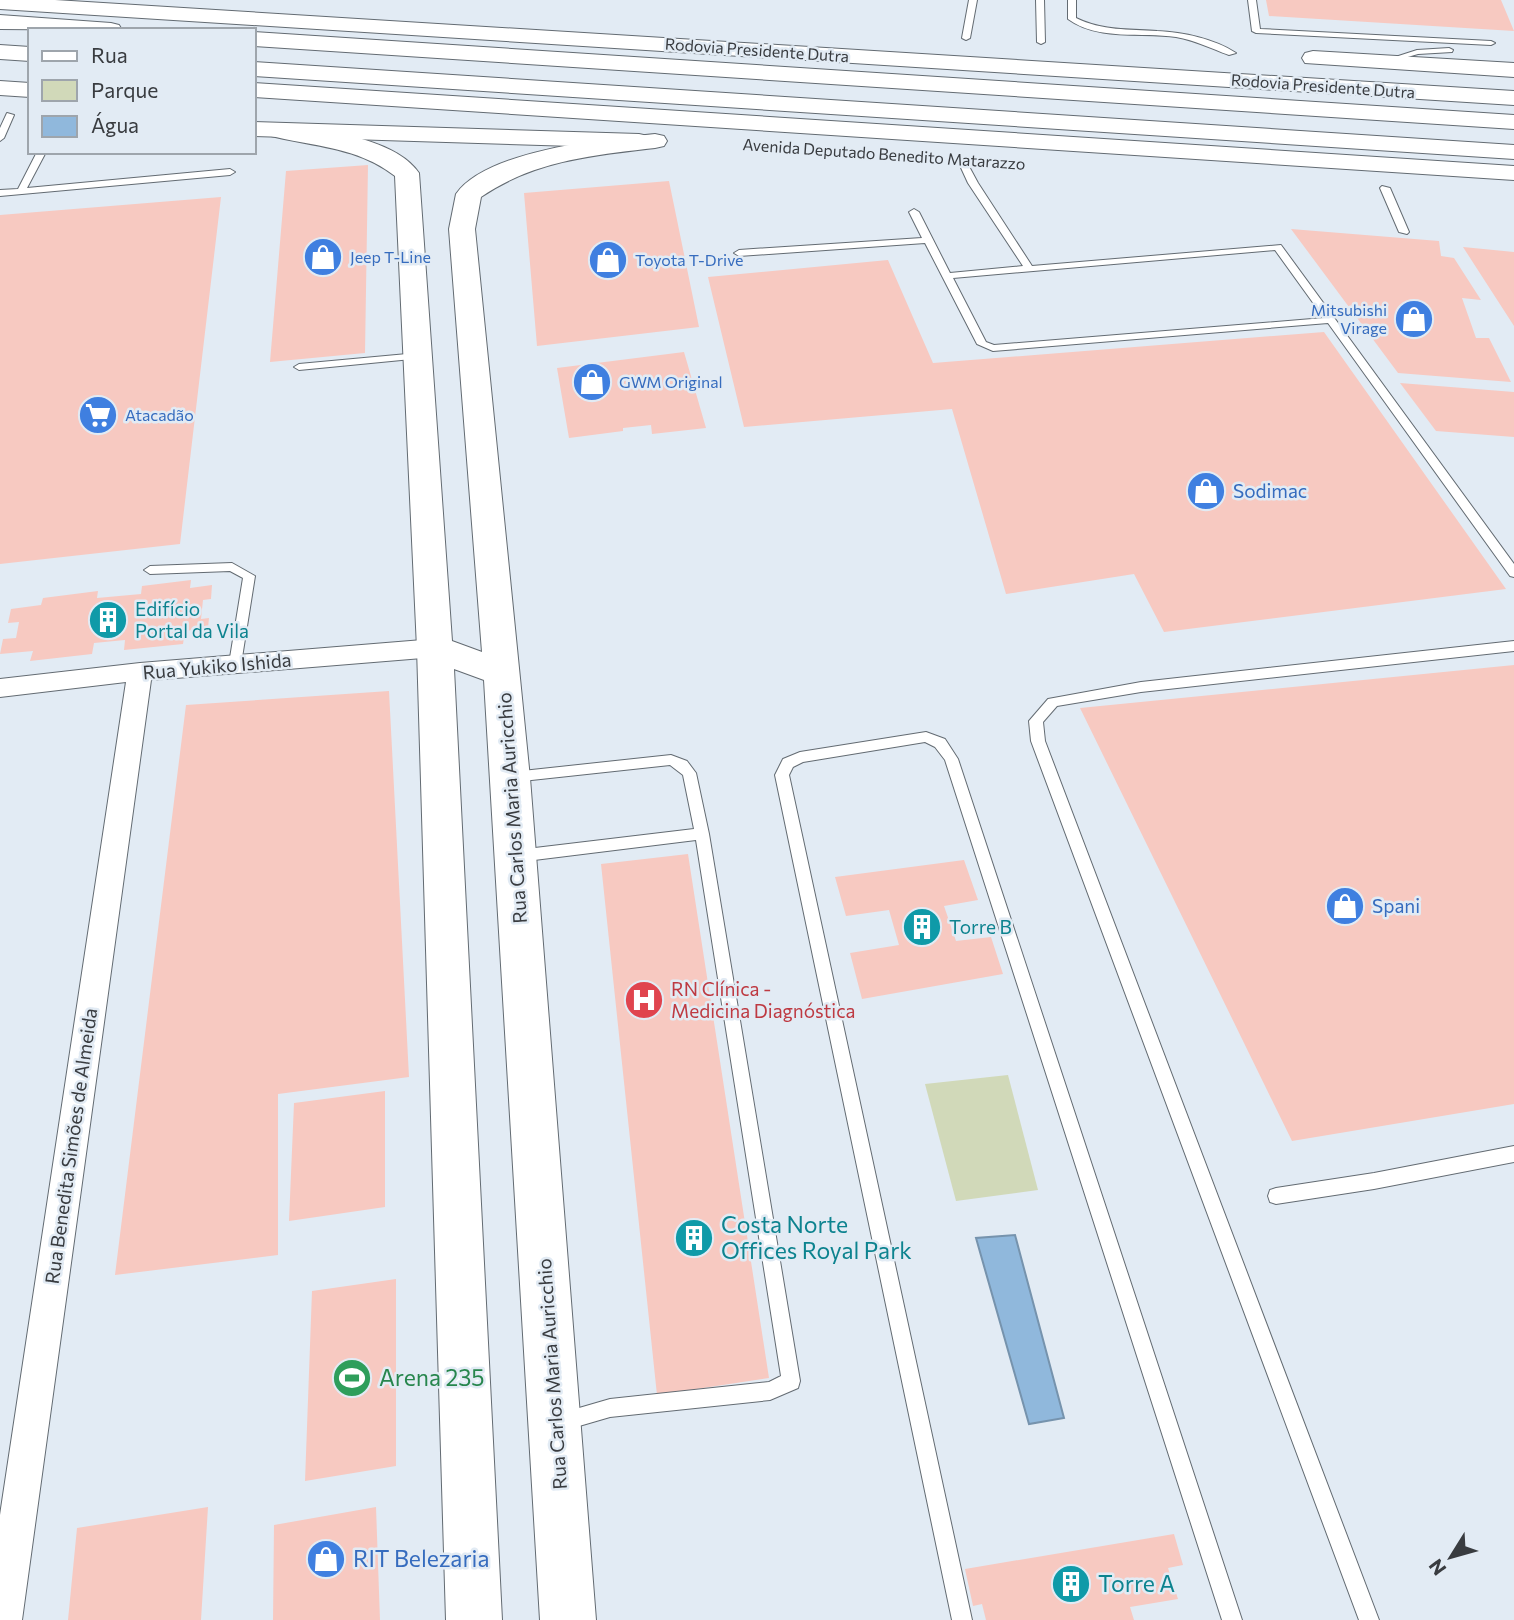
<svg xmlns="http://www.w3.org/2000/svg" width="1514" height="1620" viewBox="0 0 1514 1620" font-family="Commissioner,sans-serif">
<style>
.green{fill:#d1d9b9}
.water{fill:#90b8dc;stroke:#7693ad;stroke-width:2}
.building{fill:#f7c9c1}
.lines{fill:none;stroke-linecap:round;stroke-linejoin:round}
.lane-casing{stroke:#636b72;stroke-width:2}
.street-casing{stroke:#636b72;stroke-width:2}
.secondary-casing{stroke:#636b72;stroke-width:2}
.primary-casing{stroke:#636b72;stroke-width:2}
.highway-casing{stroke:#636b72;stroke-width:2}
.lane{fill:#fff;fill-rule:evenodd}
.street{fill:#fff;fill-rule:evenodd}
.secondary{fill:#fff;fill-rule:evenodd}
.primary{fill:#fff;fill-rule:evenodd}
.highway{fill:#fff;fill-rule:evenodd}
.labels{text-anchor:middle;stroke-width:5;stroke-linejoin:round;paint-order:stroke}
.far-street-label{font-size:16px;fill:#393c40;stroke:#e2ebf4}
.far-shop-label{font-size:16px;fill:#366cbe;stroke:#e2ebf4;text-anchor:start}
.shop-label{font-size:19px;fill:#366cbe;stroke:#e2ebf4;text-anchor:start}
.culture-label{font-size:19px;fill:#0d838f;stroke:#e2ebf4;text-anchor:start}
.street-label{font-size:19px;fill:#393c40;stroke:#e2ebf4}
.health-label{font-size:19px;fill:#be3a42;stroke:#e2ebf4;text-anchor:start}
.near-culture-label{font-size:23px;fill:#0d838f;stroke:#e2ebf4;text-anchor:start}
.near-leisure-label{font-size:23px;fill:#27864d;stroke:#e2ebf4;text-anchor:start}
.near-shop-label{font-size:23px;fill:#366cbe;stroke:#e2ebf4;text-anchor:start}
</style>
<rect width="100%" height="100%" fill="#e2ebf4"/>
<path class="green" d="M1008 1075 1038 1190 956 1201 925 1084Z"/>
<path class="water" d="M1015 1235 1064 1418 1029 1424 976 1238Z"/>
<path class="building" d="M1266 0H1501L1514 31 1269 16Z
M368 165 365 353 270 362 286 171Z
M669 181 699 327 537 346 524 193Z
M221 197 180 544 0 564V215Z
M1291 229 1439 241 1441 256 1454 258 1481 300 1462 298 1476 338H1489L1511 382 1398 373Z
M1463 247 1514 252V326Z
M888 260 933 363 1324 332 1506 589 1164 632 1134 574 1006 594 952 409 744 427 708 277Z
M684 352 706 428 652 434 651 425 623 428V431L569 438 557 368Z
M1400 383 1514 392V437L1436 431Z
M191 580 190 588 212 585 211 599 203 600 201 619 209 618 208 628 185 631 183 644 124 650 125 640 94 643 92 654 30 661 33 651 0 654 3 639 16 638 19 622 8 623 11 609 41 605 43 598 98 591 97 598 141 594 142 586Z
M1514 665V1104L1292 1141 1080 708Z
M389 691 409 1077 278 1094V1255L115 1275 186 705Z
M688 854 769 1378 657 1395 601 864Z
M964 860 978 900 944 906 956 941 991 937 1003 974 862 999 850 953 899 945 889 910 846 916 835 877Z
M385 1091V1207L289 1221 294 1103Z
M396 1279V1466L305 1481 312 1291Z
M208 1507 201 1620H68L77 1528Z
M376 1507 380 1620H273L274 1525Z
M1174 1534 1183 1565 1168 1568 1178 1599 1130 1607 1134 1620H986L982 1604 973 1606 965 1569Z"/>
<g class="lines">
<g class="lane-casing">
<path id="lane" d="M969 0H977L970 38 966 40 962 38Z
M1036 0H1044L1045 42 1041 44 1037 42Z
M1068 0H1076V18C1102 31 1129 29 1157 31 1183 32 1215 39 1236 53L1229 55C1212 49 1195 40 1176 37 1142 32 1098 41 1068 19Z
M1248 0H1256L1260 29 1491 41 1495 43 1491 45 1256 33 1252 31Z
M1449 48 1453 50 1452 52 1418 54 1387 63 1383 61 1417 50Z
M7 113 14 115 4 138 0 141V128Z
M37 152H46L27 188 230 169 235 172 230 175 0 196V190L18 189Z
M961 156 965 159 978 183 1032 266 1281 245 1514 564V577L1510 576 1328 323 993 351 977 344 925 243 739 256 734 253 739 250 922 238 909 212 914 209 919 212 950 273 1023 266 968 183 957 159ZM1275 250 1324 318 994 345 986 342 953 278Z
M1382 186 1390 188 1409 232 1407 234 1399 232 1380 188Z
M418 353 422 354V358L299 370 294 367 299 364Z
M232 563 255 576 241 664 235 669 229 664 243 578 230 571 150 574 144 570 150 566Z
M1514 641V651L1141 692 1057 706 1043 722 1045 741 1379 1620H1359L1031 741 1029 721 1048 699 1141 682Z
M926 732 945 739 958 759 1242 1620H1222L945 760 935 747 925 742 803 762 793 767 789 775 972 1620H952L775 775 783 759 800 752Z
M671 755 687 761 696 773 709 834 800 1381 798 1388 770 1400 610 1417 562 1431 555 1429 553 1422 555 1415 610 1399 769 1382 781 1376 696 840 518 862 513 860 511 856 513 852 518 850 694 829 683 775 670 765 513 782 506 777 513 772Z
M1514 1146V1162L1374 1189 1276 1204 1270 1202 1268 1196 1270 1190 1276 1188 1374 1173Z"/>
</g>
<g class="street-casing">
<path id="street" d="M435 639 443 642 447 648 443 654 435 657 151 680 22 1620H0V1515L126 682 0 697V679L140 663Z"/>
</g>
<g class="secondary-casing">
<path id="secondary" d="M276 123C317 130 394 136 419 173L452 641 482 652 449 229 456 194C487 150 605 139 655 134L664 136 667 141 664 146 655 148C593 155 533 161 481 197L475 229 530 778 596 1620H540L484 680 454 669 502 1620H446L417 648 395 176C356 146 314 147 267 135L264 130 267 125Z"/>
</g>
<g class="primary-casing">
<path id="primary" d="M0 0H55L1514 91V105L0 9Z
M1313 51 1514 63V77L1305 63 1302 58 1305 53Z
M0 81 30 83V97L0 95Z
M254 83 1514 166V180L254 97Z
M254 122 639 134 648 136 651 141 648 146 639 148 254 136Z"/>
</g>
<g class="highway-casing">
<path id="highway" d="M0 15 111 23 119 25 122 30 0 29Z
M254 32 1514 115V129L254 46Z
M0 45 30 47V61L0 59Z
M254 62 1514 145V159L254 76Z"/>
</g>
<use href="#lane" class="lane"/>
<use href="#street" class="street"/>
<use href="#secondary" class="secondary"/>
<use href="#primary" class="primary"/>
<use href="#highway" class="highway"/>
</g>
<defs>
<g id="shop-disc" transform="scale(2.0125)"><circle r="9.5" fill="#3f7fe0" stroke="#e2ebf4"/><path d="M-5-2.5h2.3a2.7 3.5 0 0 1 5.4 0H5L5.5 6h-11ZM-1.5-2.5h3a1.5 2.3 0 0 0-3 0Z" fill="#fff"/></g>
<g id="supermarket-disc" transform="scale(2.0125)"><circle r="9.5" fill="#3f7fe0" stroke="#e2ebf4"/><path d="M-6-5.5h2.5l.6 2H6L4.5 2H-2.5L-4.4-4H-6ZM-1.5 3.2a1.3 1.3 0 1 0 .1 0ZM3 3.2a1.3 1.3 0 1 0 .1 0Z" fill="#fff"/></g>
<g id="building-disc" transform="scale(2.0125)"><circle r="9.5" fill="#0f9aa8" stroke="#e2ebf4"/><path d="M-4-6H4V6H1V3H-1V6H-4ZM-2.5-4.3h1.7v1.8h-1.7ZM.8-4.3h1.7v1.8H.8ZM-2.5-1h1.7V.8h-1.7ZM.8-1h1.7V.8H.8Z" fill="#fff"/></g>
<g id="hospital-disc" transform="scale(2.0125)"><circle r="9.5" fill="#e0444e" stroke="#e2ebf4"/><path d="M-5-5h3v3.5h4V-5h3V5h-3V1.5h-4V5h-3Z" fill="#fff"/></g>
<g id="stadium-disc" transform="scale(2.0125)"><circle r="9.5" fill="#2e9e5b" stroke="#e2ebf4"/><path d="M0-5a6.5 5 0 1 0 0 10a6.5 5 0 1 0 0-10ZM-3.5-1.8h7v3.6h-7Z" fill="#fff"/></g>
</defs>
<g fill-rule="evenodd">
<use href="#shop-disc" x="323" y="257"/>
<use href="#shop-disc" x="608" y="260"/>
<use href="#shop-disc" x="1414" y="319"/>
<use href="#shop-disc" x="592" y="382"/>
<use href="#supermarket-disc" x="98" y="415"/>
<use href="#shop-disc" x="1206" y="491"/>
<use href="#building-disc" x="108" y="620"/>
<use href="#shop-disc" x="1345" y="906"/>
<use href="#building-disc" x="922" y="927"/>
<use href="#hospital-disc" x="644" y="1000"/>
<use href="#building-disc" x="694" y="1238"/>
<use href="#stadium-disc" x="352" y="1378"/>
<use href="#shop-disc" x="326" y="1559"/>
<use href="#building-disc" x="1071" y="1584"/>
</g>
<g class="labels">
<g class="far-street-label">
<text transform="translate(757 50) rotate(4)" y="6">Rodovia Presidente Dutra</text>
<text transform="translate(1323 86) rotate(4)" y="6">Rodovia Presidente Dutra</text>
<text transform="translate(884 154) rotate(4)" y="6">Avenida Deputado Benedito Matarazzo</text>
</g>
<g class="far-shop-label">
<text x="350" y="263">Jeep T-Line</text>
<text x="635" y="266">Toyota T-Drive</text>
<text x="1387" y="316" text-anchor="end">Mitsubishi<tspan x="1387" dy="18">Virage</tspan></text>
<text x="619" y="388">GWM Original</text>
<text x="125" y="421">Atacadão</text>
</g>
<g class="shop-label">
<text x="1233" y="498">Sodimac</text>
<text x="1372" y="913">Spani</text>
</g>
<g class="culture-label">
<text x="135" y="616">Edifício<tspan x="135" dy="22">Portal da Vila</tspan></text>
<text x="949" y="934">Torre B</text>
</g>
<g class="street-label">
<text transform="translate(217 666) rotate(-5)" y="7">Rua Yukiko Ishida</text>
<text transform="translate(512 808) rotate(-94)" y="7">Rua Carlos Maria Auricchio</text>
<text transform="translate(71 1146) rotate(-82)" y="7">Rua Benedita Simões de Almeida</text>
<text transform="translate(552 1374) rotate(-94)" y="7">Rua Carlos Maria Auricchio</text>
</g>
<g class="health-label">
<text x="671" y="996">RN Clínica -<tspan x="671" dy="22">Medicina Diagnóstica</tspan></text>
</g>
<g class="near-culture-label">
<text x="721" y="1233">Costa Norte<tspan x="721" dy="26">Offices Royal Park</tspan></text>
<text x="1098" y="1592">Torre A</text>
</g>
<g class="near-leisure-label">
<text x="379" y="1386">Arena 235</text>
</g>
<g class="near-shop-label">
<text x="353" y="1567">RIT Belezaria</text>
</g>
</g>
<rect x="28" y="28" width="228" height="126" fill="#e2ebf4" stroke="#9ea5ac" stroke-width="2"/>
<rect x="42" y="51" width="35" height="10" fill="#ffffff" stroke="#9ea5ac" stroke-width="2"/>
<text x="91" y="63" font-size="21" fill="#393c40">Rua</text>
<rect x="42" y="80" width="35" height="21" fill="#d1d9b9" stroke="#9ea5ac" stroke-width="2"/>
<text x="91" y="98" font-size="21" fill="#393c40">Parque</text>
<rect x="42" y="116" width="35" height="21" fill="#90b8dc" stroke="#9ea5ac" stroke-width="2"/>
<text x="91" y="133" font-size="21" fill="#393c40">Água</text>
<g transform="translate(1451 1557) rotate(233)" stroke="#e2ebf4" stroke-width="5" paint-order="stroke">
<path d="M0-5L12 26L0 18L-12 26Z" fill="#393c40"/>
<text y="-10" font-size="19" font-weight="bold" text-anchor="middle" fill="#393c40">N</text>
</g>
</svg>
